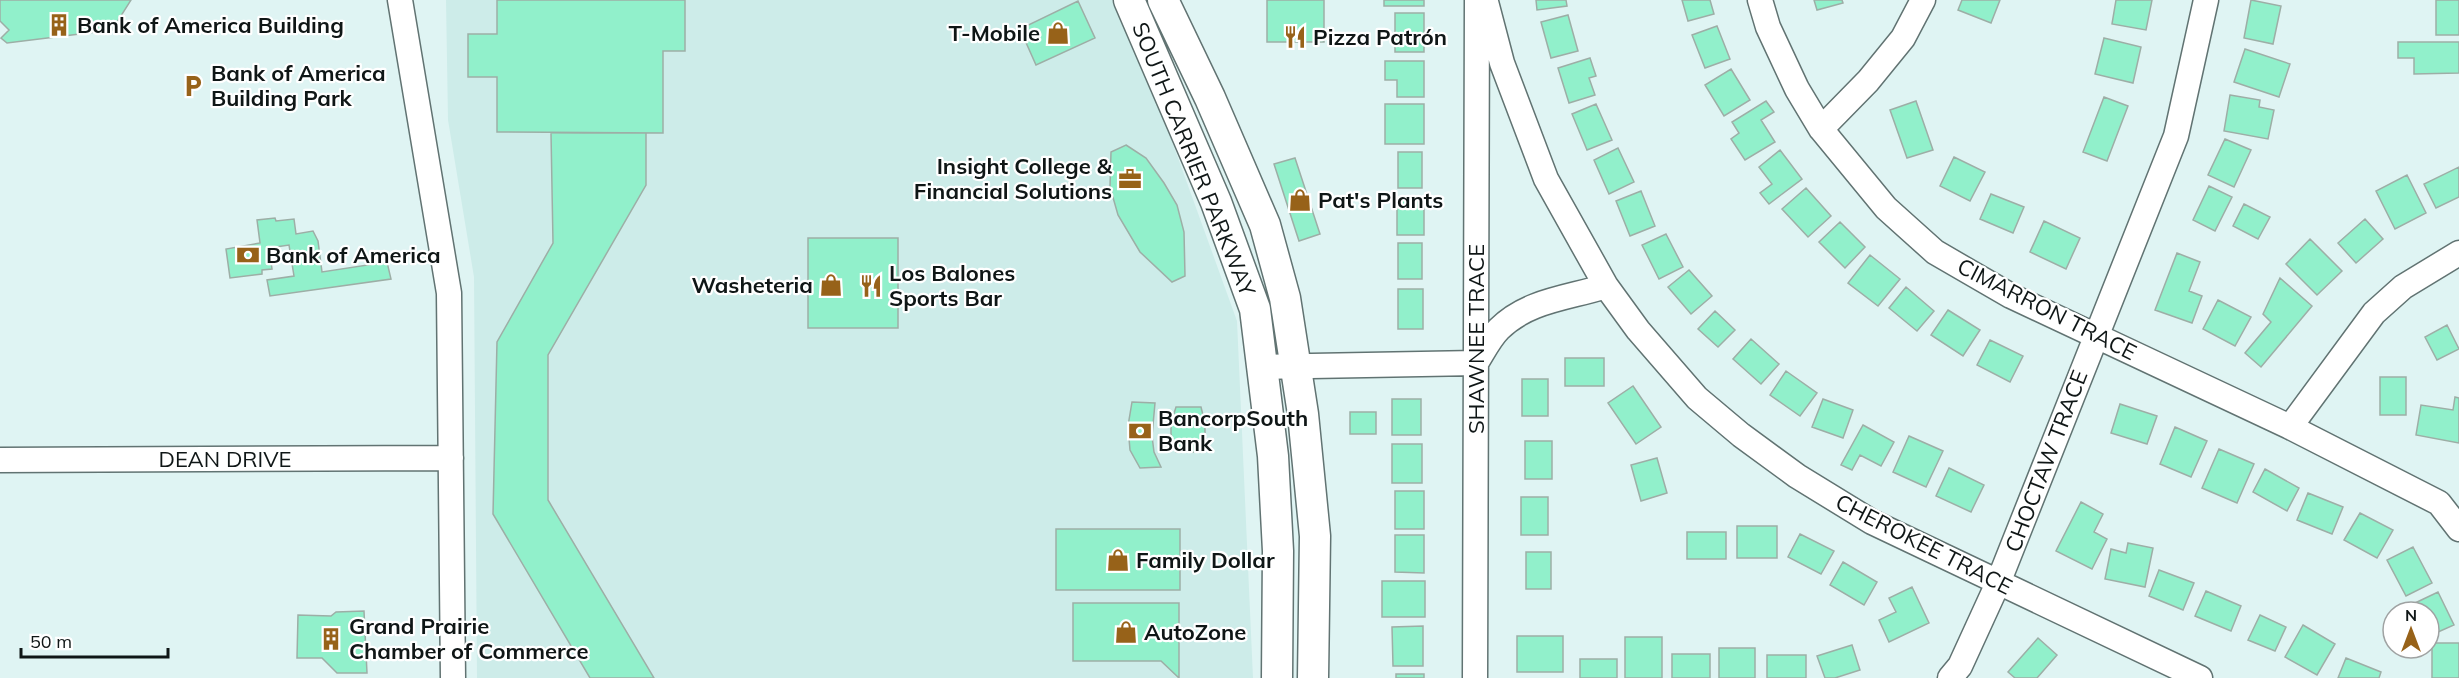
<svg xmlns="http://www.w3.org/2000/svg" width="2459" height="678" viewBox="0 0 2459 678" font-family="Mulish,sans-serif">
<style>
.built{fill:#cdece9}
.building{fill:#91f0cb;stroke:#9daea6;stroke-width:1.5}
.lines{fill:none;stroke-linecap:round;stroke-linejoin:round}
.minor-casing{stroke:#617372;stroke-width:27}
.major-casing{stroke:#617372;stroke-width:33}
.minor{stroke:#fff;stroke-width:24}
.major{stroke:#fff;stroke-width:30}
.labels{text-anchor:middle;stroke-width:4.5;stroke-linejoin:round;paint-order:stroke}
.poi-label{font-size:22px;font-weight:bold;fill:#0f1616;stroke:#fff;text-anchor:start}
.street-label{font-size:22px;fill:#0f1616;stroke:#fff}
</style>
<rect width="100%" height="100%" fill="#dff4f3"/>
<path class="built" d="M446 0H1112L1165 122 1237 321 1253 678H477L474 277 448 120Z"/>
<path class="building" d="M0 0H131L112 30 7 43 1 38 9 30 0 21Z
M497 0H685V51H663V133L497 132V77H468V34H497Z
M1267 0H1324V42H1267Z
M1384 0H1424V6H1384Z
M1536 0H1566L1567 6 1537 10Z
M1682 0H1710L1714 14 1688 21Z
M1814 0H1842L1843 3 1817 10Z
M1962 0H2000L1991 23 1958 10Z
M2116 0H2152L2146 30 2112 24Z
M2251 0 2281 6 2273 44 2244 38Z
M2436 0H2459V35H2436Z
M1078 1 1095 38 1036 65 1020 29Z
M1395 13H1424V52H1395Z
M1568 15 1578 51 1551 58 1541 22Z
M1717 26 1730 59 1705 68 1692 35Z
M2104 38 2141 47 2133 83 2095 74Z
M2398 42H2459V73L2414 74V58H2398Z
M2245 49 2290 64 2279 97 2234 82Z
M1590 58 1596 76 1589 78 1595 95 1569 103 1558 68Z
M1385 61H1424V97H1397V80H1385Z
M1731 69 1750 100 1724 116 1705 85Z
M2230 95 2260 100 2259 107 2274 110 2268 139 2224 131Z
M2104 97 2128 106 2107 161 2083 152Z
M1766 101 1774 112 1761 120 1775 142 1745 160 1731 139 1739 133 1732 122Z
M1916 101 1933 150 1907 158 1890 110Z
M1385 104H1424V144H1385Z
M1596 104 1612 140 1587 150 1572 114Z
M551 133H646V185L548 355V500L654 678H590L493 514 497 342 553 243Z
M2225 139 2251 150 2234 187 2208 175Z
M1126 145 1146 158 1164 183 1177 205 1184 232 1185 276 1172 282 1140 252 1118 215 1110 187 1111 152Z
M1618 148 1634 182 1609 194 1594 160Z
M1780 150 1802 179 1769 204 1760 193 1772 184 1759 167Z
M1398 152H1422V188H1398Z
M1954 157 1985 172 1970 201 1940 186Z
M1295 158 1320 234 1299 241 1274 164Z
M2459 167V197L2436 208 2424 184Z
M2407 175 2426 213 2395 229 2376 191Z
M2209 186 2232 197 2215 231 2193 220Z
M1806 188 1831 216 1808 237 1782 209Z
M1641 191 1655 226 1630 236 1616 201Z
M1991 194 2024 207 2013 233 1980 219Z
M1397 198H1424V235H1397Z
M2244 204 2270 217 2258 239 2233 226Z
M275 218 276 221 294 219 296 234 313 231 318 241 322 272 387 262 391 279 270 296 267 280 294 276 289 245 269 248 272 269 262 270V274L230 278 226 249 260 243 257 220Z
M2365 219 2383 239 2356 263 2338 243Z
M2044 221 2080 238 2066 269 2030 252Z
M1840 222 1865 247 1845 268 1819 242Z
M1666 234 1683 267 1659 279 1642 245Z
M808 238H898V328H808Z
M2310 239 2342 271 2317 295 2286 264Z
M1398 243H1422V279H1398Z
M2177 253 2200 262 2189 291 2202 296 2192 323 2155 310Z
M1870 255 1900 279 1878 306 1848 283Z
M1689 270 1712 296 1691 314 1668 287Z
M2280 278 2312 306 2261 367 2245 353 2271 322 2263 314Z
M1906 287 1934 311 1917 331 1889 308Z
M1398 289H1423V329H1398Z
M2218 300 2251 317 2235 346 2203 329Z
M1948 310 1980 330 1963 356 1931 335Z
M1715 311 1735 330 1718 347 1698 329Z
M2447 325 2459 349 2437 360 2425 337Z
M1751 339 1779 364 1761 384 1733 359Z
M1990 340 2023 356 2010 382 1977 365Z
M1565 358H1604V386H1565Z
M1786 371 1817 393 1800 416 1770 395Z
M2380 377H2406V415H2380Z
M1522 379H1548V416H1522Z
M1633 386 1661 427 1636 444 1608 403Z
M2455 397 2459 398V443L2416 435 2421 405 2453 410Z
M1392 399H1421V435H1392Z
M1823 399 1853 410 1843 438 1812 427Z
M1132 402 1155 403 1152 436 1154 452 1161 467 1140 468 1130 450 1128 426Z
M2120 404 2157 416 2147 444 2111 433Z
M1176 407H1201L1205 423V436L1200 452H1176L1171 434V423Z
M1350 412H1376V434H1350Z
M1863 425 1894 442 1881 466 1860 455 1852 470 1841 465Z
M2175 427 2207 441 2191 477 2160 464Z
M1909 436 1943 451 1926 487 1893 472Z
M1525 441H1552V479H1525Z
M1392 444H1422V483H1392Z
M2219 449 2254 464 2237 503 2202 488Z
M1657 458 1667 493 1641 501 1631 465Z
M1949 468 1984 485 1971 512 1936 496Z
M2265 469 2299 488 2287 511 2253 492Z
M1395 491H1424V529H1395Z
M2308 493 2343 507 2332 534 2297 520Z
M1521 497H1548V535H1521Z
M2081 502 2103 514 2094 532 2107 539 2092 569 2056 551Z
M2360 513 2393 530 2377 558 2344 540Z
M1737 526H1777V558H1737Z
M1056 529H1180V590H1056Z
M1687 532H1726V559H1687Z
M1800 534 1834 551 1821 574 1788 557Z
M1395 535H1424V573L1395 572Z
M2128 543 2153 548 2145 587 2105 579 2111 549 2126 553Z
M2413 547 2432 583 2406 596 2387 560Z
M1526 552H1551V589H1526Z
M1843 562 1877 582 1864 605 1830 585Z
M2159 570 2194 583 2183 610 2149 596Z
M1382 581H1425V617H1382Z
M1912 587 1929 623 1889 642 1879 620 1896 612 1889 598Z
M2206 591 2241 606 2231 631 2195 616Z
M2438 592 2454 625 2429 636V612H2416L2413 604Z
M1073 603H1179V678L1161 661H1073Z
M364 611 367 673H337L322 658H297L298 615 331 616 336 612Z
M2260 615 2286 627 2275 651 2248 640Z
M2303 625 2335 644 2317 675 2285 657Z
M1423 626V666H1393L1392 627Z
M1517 636H1563V672H1517Z
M1625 637H1662V678H1625Z
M2038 638 2057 655 2037 678H2015L2008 672Z
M2432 643H2459V678H2432Z
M1852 645 1860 670 1835 678H1825L1817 656Z
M1719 648H1755V678H1719Z
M1672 654H1710V678H1672Z
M1767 655H1806V678H1767Z
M2346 658 2381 672 2379 678H2338Z
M1580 659H1617V678H1580Z
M1396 674H1424V678H1396Z"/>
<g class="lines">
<g class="minor-casing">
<path id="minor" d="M400 0 449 293 453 678
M1760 0 1768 27 1797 89 1821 129 1886 208 1935 252 2011 296 2290 427 2439 503 2459 529
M1486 2 1502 63 1546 179 1606 286
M1821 129 1868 81 1903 38 1923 0
M1263 367 1476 363C1483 352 1490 338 1499 329 1528 300 1569 298 1606 286L1638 330 1697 398 1741 435 1797 476 1872 522 2200 678
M2290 427 2374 313 2403 287 2459 253
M0 460 451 458
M1475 678 1477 0
M1950 678 1960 666 1998 583 2176 136 2206 0"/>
</g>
<g class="major-casing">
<path id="major" d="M1129 0 1216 202 1255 309 1273 456 1278 551 1277 678
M1163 0 1210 98 1265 225 1285 298 1303 414 1315 536 1313 678"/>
</g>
<use href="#minor" class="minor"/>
<use href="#major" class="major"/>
</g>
<defs>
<g id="building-bare" transform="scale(1.8)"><path d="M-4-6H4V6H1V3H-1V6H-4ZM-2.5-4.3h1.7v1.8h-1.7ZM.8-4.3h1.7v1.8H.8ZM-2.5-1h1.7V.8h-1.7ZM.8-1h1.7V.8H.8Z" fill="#976219" stroke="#fff" stroke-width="2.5" paint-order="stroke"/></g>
<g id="shop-bare" transform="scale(1.8)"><path d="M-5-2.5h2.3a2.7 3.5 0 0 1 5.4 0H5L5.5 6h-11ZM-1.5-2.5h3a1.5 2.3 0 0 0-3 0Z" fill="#976219" stroke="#fff" stroke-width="2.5" paint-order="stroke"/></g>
<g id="restaurant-bare" transform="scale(1.8)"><path d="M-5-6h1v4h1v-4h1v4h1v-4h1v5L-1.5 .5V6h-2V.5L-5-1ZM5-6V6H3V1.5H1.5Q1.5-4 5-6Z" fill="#976219" stroke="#fff" stroke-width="2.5" paint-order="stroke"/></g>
<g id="parking-bare" transform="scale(1.8)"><path d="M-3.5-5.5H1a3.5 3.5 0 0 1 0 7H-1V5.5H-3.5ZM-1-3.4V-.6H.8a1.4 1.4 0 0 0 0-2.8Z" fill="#976219" stroke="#fff" stroke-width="2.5" paint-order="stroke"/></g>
<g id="office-bare" transform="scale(1.8)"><path d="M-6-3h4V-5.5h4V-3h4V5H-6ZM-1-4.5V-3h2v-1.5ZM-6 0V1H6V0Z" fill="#976219" stroke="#fff" stroke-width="2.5" paint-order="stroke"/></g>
<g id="bank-bare" transform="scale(1.8)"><path d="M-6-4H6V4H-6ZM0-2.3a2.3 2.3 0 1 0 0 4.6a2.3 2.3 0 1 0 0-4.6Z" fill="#976219" stroke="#fff" stroke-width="2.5" paint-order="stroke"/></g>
</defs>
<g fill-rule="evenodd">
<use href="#building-bare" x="59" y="25"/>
<use href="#shop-bare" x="1058" y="33"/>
<use href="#restaurant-bare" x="1295" y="37"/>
<use href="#parking-bare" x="193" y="86"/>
<use href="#office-bare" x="1130" y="179"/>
<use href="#shop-bare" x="1300" y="200"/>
<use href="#bank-bare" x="248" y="255"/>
<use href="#shop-bare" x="831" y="285"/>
<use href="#restaurant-bare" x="871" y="286"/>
<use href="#bank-bare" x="1140" y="431"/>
<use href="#shop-bare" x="1118" y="560"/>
<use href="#shop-bare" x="1126" y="632"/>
<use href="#building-bare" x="331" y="639"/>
</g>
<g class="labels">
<g class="poi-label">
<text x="77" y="33">Bank of America Building</text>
<text x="1040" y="41" text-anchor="end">T-Mobile</text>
<text x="1313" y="45">Pizza Patrón</text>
<text x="211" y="81">Bank of America<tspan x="211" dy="25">Building Park</tspan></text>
<text x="1112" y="174" text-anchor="end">Insight College &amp;<tspan x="1112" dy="25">Financial Solutions</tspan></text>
<text x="1318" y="208">Pat's Plants</text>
<text x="266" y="263">Bank of America</text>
<text x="889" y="281">Los Balones<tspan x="889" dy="25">Sports Bar</tspan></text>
<text x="813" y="293" text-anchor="end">Washeteria</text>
<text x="1158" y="426">BancorpSouth<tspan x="1158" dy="25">Bank</tspan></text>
<text x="1136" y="568">Family Dollar</text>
<text x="349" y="634">Grand Prairie<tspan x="349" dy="25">Chamber of Commerce</tspan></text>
<text x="1144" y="640">AutoZone</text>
</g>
<g class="street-label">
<text transform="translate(1194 159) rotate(68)" y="8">SOUTH CARRIER PARKWAY</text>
<text transform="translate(2047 309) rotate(27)" y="8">CIMARRON TRACE</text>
<text transform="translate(1476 339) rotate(-90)" y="8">SHAWNEE TRACE</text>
<text x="225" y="467">DEAN DRIVE</text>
<text transform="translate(2046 461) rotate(-69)" y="8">CHOCTAW TRACE</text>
<text transform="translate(1924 544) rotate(27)" y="8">CHEROKEE TRACE</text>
</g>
</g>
<g transform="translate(2411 630)"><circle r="28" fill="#ffffff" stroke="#9fa2a2" stroke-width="1.5"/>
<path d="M0-4.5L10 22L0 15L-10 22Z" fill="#976219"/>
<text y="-9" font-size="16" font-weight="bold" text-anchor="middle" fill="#0f1616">N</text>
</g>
<path d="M21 648v9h147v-9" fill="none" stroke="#0f1616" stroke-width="3"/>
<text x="30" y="648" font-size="18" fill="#0f1616" stroke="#ffffff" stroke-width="4.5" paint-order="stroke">50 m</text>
</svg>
